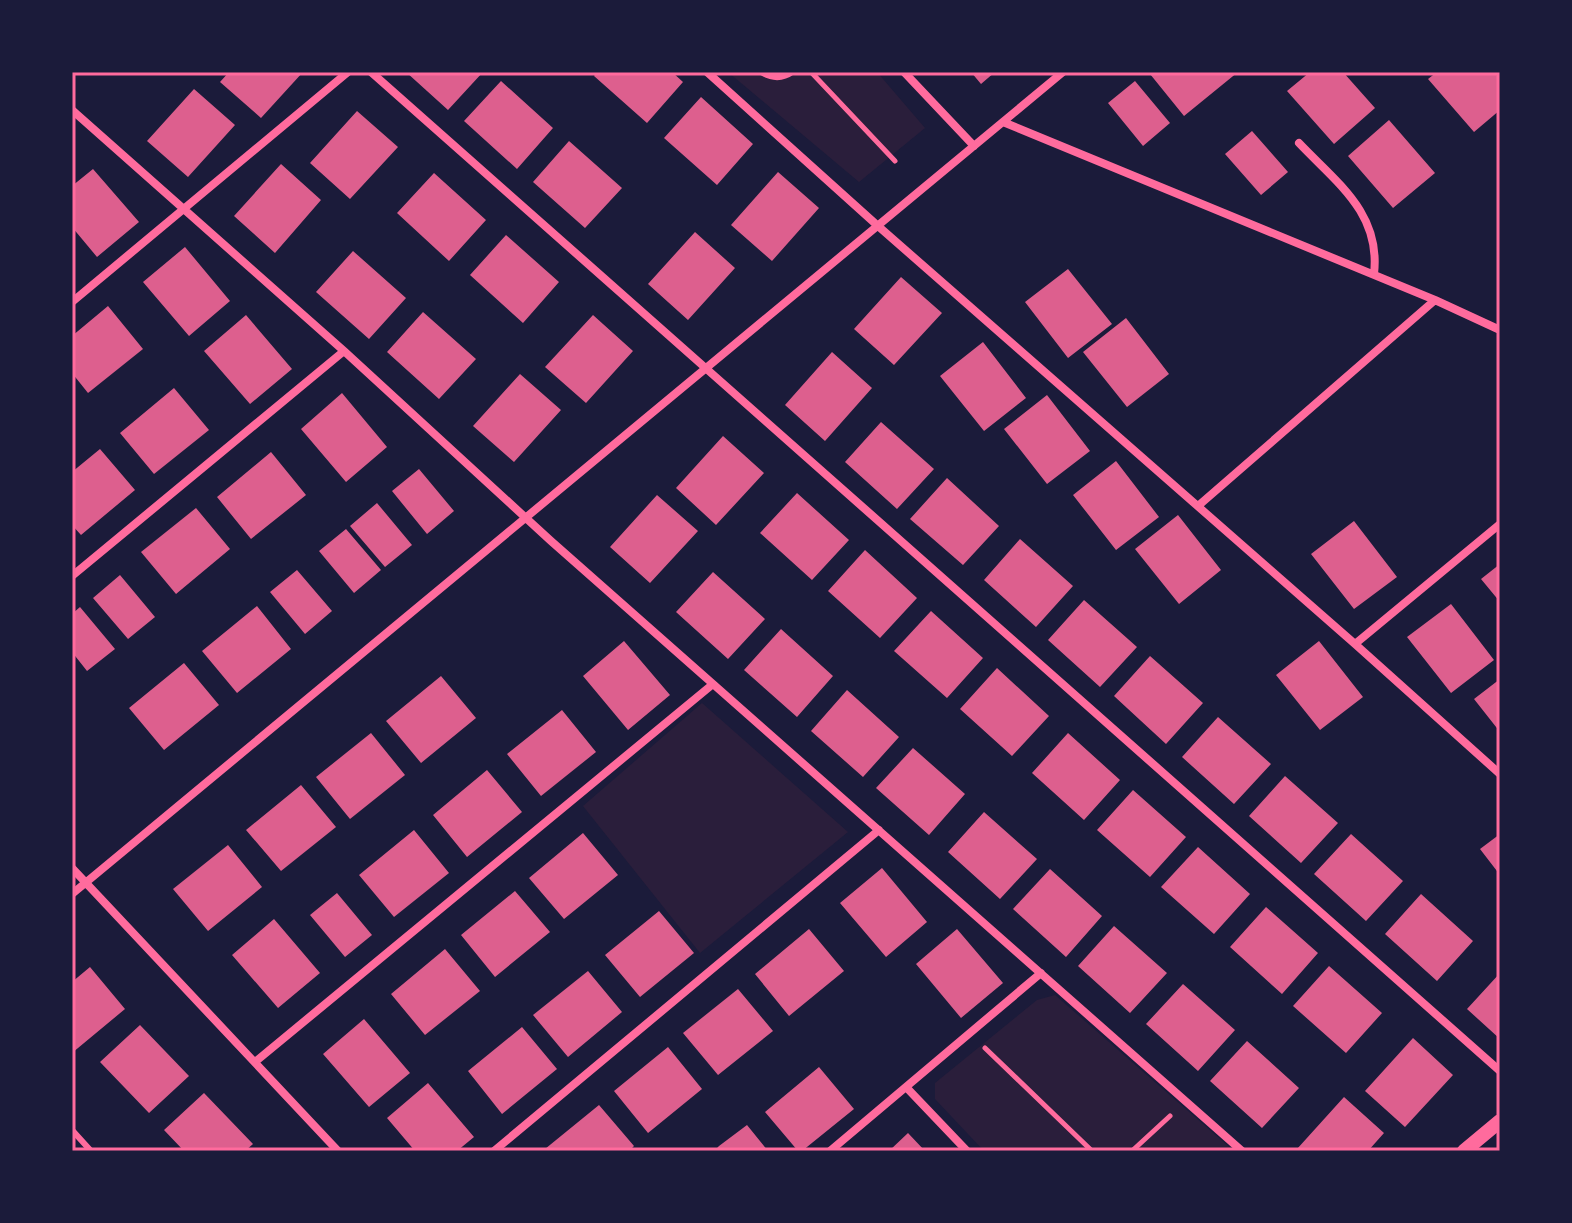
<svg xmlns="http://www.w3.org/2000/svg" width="1572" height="1223" viewBox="0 0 1572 1223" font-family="'Fira Sans Condensed',sans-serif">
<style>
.green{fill:#2a1e3b}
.building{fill:#dd5f8e}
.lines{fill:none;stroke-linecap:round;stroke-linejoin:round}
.path{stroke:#ff6b9d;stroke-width:5}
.service{stroke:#ff6b9d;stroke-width:6}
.minor{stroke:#ff6b9d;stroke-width:8}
.tertiary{stroke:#ff6b9d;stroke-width:14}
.neatline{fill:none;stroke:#ff6b9d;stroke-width:3}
</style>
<rect width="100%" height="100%" fill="#1b1b3a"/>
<path class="green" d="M728 72H877L925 128 859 182Z
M702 703 848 832 700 953 583 806Z
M1055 995 1234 1151H984L935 1099V1083L1037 1000Z"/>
<path class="building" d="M229 72H303L261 118 220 82Z
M406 72H483L448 110Z
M597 72H672L683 82 647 123 594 76Z
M971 72H995L981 84Z
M1152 72H1238L1184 116 1150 74Z
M1310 72H1343L1375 108 1334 144 1287 91Z
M1437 72H1494L1500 79V110L1474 132 1428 79Z
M501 81 553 128 517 169 464 121Z
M1135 81 1170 123 1143 146 1108 103Z
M194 89 235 125 188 177 147 141Z
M701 97 753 144 717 185 664 138Z
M357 111 398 147 350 199 310 163Z
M1389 120 1435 173 1393 208 1348 156Z
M1252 131 1288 172 1261 195 1225 154Z
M569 141 622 188 585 228 533 182Z
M281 164 321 200 275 253 234 216Z
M93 169 139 222 97 257 72 227V186Z
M778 172 819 208 772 261 731 225Z
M434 173 486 220 449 261 397 213Z
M695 232 735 268 688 320 648 284Z
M506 235 559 282 523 323 470 275Z
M185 247 230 301 189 336 143 282Z
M353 251 406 298 369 339 316 292Z
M1068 269 1112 324 1068 358 1025 302Z
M901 277 942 313 894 365 854 329Z
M108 306 143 349 88 393 72 373V336Z
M423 312 476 359 439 399 387 352Z
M246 315 292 369 250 404 204 351Z
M593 315 633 351 586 403 545 367Z
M1126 318 1169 374 1127 407 1083 352Z
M983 342 1026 398 984 431 940 376Z
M832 352 872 388 825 441 785 405Z
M520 374 561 410 514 462 473 426Z
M174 388 209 430 154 474 120 433Z
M342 393 387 447 346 482 301 429Z
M1047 395 1090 451 1047 484 1004 429Z
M881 422 934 469 897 509 845 462Z
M723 436 764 473 716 525 676 488Z
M100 449 135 490 81 535 72 525V472Z
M271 452 306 495 251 539 217 497Z
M1116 461 1159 517 1116 550 1073 495Z
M419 469 454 511 427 534 392 491Z
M947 478 999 526 963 565 910 519Z
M797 493 849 540 812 580 760 533Z
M657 495 698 531 650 583 610 547Z
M377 503 412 545 385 567 350 526Z
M196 508 230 549 176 594 141 552Z
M1178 515 1221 570 1179 604 1135 549Z
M1354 521 1397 577 1354 609 1311 554Z
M346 529 381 570 354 593 319 551Z
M1020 539 1073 586 1036 627 984 580Z
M865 550 917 598 880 638 828 591Z
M1500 564V602L1481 579Z
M297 570 332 611 305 634 270 592Z
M713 572 765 619 728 659 676 612Z
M120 575 155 617 128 639 93 598Z
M1084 600 1137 647 1100 687 1048 640Z
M1451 604 1494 660 1451 693 1407 637Z
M257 606 291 649 237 693 202 651Z
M80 607 115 649 87 671 72 652V614Z
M931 611 983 658 947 698 894 651Z
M781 629 833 676 797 717 744 670Z
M624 641 670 695 628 730 583 676Z
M1319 641 1363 697 1320 730 1276 675Z
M1150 656 1203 703 1166 744 1114 696Z
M184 663 219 705 164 750 129 708Z
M997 668 1049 716 1012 756 960 709Z
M441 676 476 718 421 763 386 721Z
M1500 679V732L1474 699Z
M847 690 899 737 863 777 811 731Z
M562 710 596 752 541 796 507 754Z
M1218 717 1271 764 1234 804 1182 757Z
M371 733 405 775 350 819 316 777Z
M1068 733 1120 780 1084 820 1032 773Z
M913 748 965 794 929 835 876 788Z
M487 770 522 812 467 857 433 815Z
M1285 776 1338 823 1301 863 1249 816Z
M301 785 336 827 281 871 246 830Z
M1133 790 1186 837 1150 877 1097 830Z
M984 812 1037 859 1000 899 948 852Z
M414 830 449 873 394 917 359 875Z
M583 833 618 875 564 919 529 878Z
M1351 834 1403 881 1366 921 1314 874Z
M1500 834V875L1480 849Z
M228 845 262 887 208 931 173 889Z
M1198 847 1250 894 1214 934 1161 887Z
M882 868 927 922 886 957 840 903Z
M1050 869 1102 916 1066 957 1013 909Z
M515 891 550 932 495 977 461 935Z
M337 893 372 935 345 957 310 915Z
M1421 894 1473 941 1437 981 1385 934Z
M1266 907 1318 953 1282 994 1230 947Z
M659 911 694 953 640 997 605 955Z
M274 919 320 973 278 1008 232 955Z
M1114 926 1167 973 1130 1013 1078 966Z
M809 929 844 971 789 1016 755 974Z
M957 929 1003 983 961 1018 916 964Z
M445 949 480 991 425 1035 391 994Z
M1329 966 1382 1013 1346 1053 1293 1006Z
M90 967 125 1009 72 1053V982Z
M588 971 622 1012 568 1057 533 1015Z
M1500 973V1039L1467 1009Z
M1183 984 1235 1030 1198 1071 1146 1024Z
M738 989 773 1031 718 1075 683 1033Z
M364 1019 410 1073 369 1107 323 1054Z
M140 1025 189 1076 149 1113 100 1062Z
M522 1027 557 1069 502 1114 468 1071Z
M1413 1038 1453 1075 1405 1127 1365 1091Z
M1247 1041 1299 1088 1262 1128 1210 1081Z
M668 1047 702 1089 648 1133 614 1091Z
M819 1067 854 1109 802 1151H798L765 1112Z
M428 1083 474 1137 457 1151H415L387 1118Z
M204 1093 253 1144 245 1151H184L164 1130Z
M1344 1097 1384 1133 1368 1151H1299L1297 1149Z
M599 1105 634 1146 629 1151H547L545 1149Z
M747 1125 768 1151H714L719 1146Z
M908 1133 925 1151H889Z"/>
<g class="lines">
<path class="path" d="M760 72C771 79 782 80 793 72
M811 72 895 161
M985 1048 1092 1151
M1132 1151 1170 1116"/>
<path class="service" d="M72 1130 91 1151"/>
<path class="minor" d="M371 72 1500 1071
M707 72 878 226 1355 644 1500 774
M904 72 974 146
M72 110 344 351 551 541 1242 1151
M1003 122 1435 300 1500 330
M1299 143C1337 183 1381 213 1374 274
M72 302 348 72
M1198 506 1435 300
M72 576 344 351
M1355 644 1500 524
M72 868 338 1151
M72 894 1063 72
M255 1062 713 684
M906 1087 967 1151
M494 1151 879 830
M830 1151 1041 973"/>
<path class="tertiary" d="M1464 1151 1500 1121"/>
</g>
<rect width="1572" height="1223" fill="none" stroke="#1b1b3a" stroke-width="148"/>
<rect x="74" y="74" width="1424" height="1075" class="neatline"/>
</svg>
